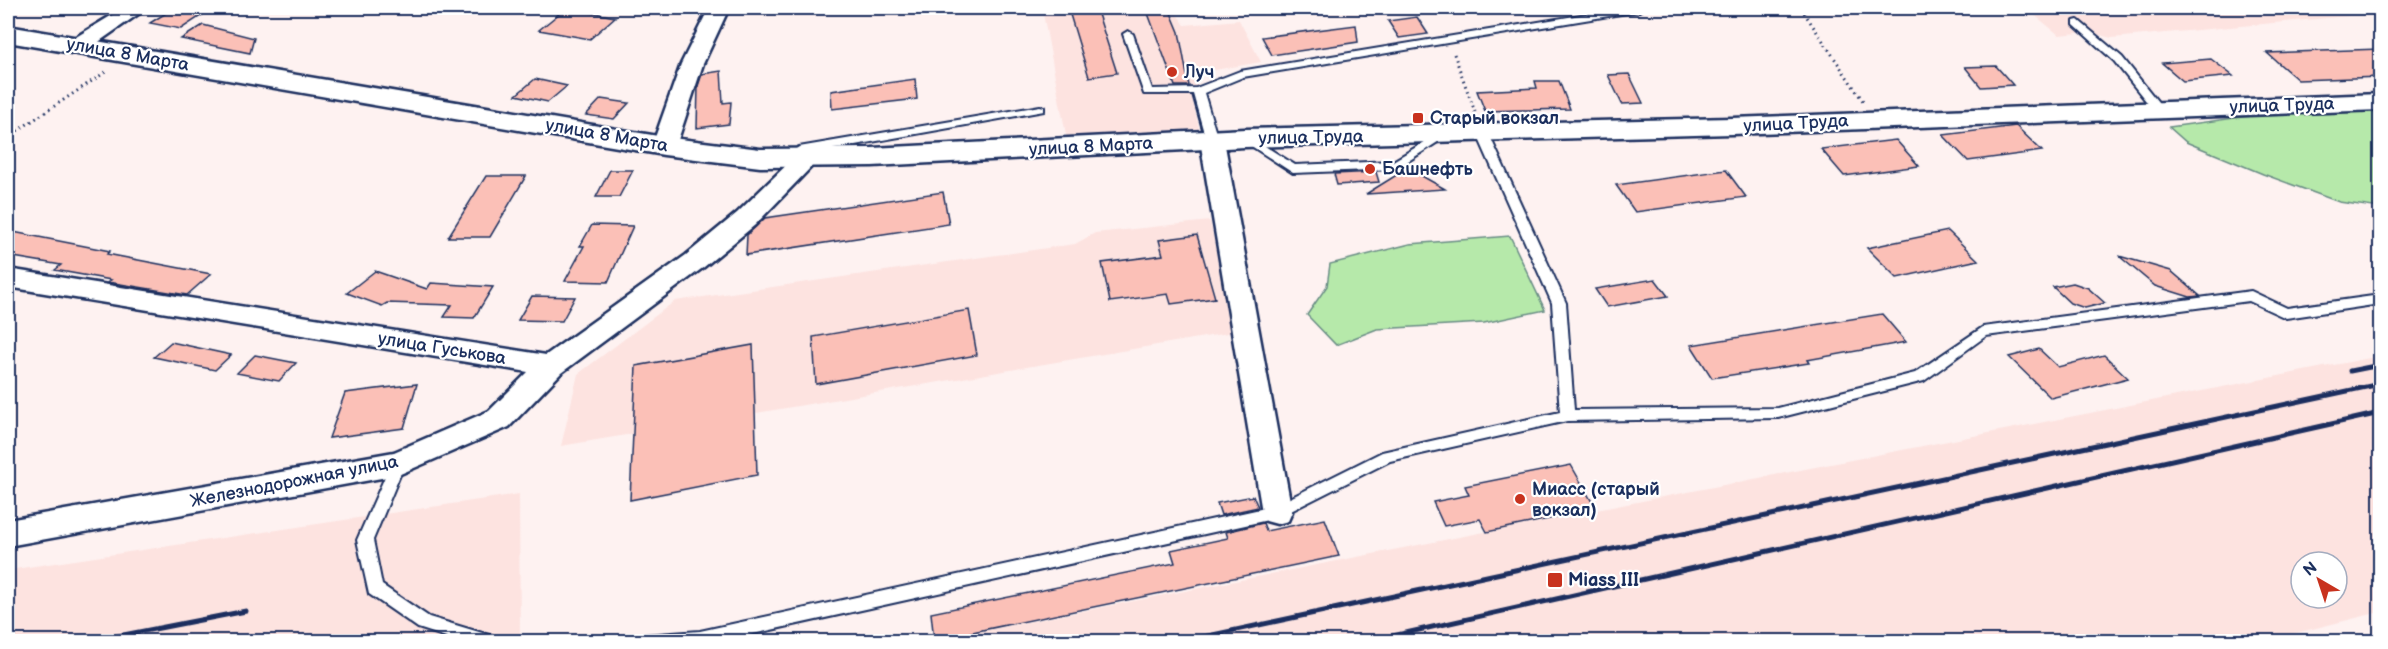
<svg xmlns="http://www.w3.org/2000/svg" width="2388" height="649" viewBox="0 0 2388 649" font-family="'Balsamiq Sans',sans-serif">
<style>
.built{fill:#fde3e0;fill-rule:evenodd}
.green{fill:#b6e9aa;stroke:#688c84;stroke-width:1.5}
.building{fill:#fbc0b7;stroke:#1b2f5e;stroke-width:1.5}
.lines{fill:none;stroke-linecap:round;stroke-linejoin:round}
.lane-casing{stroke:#1b2f5e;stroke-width:4}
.street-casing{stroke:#1b2f5e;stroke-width:5}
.primary-casing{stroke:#1b2f5e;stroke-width:5}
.path{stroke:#1b2f5e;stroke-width:3;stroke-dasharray:1.5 4;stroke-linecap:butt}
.lane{fill:#fff;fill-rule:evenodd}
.street{fill:#fff;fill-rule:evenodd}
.primary{fill:#fff;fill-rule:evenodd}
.rail{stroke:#1b2f5e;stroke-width:5}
.poi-dot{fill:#c8321e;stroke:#fff;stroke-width:2}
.labels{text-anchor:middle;stroke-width:4.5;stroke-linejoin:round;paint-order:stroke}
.street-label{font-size:18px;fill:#1b2f5e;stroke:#fff}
.poi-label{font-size:18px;font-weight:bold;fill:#1b2f5e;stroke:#fff;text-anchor:start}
</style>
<rect width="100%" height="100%" fill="#fef2f1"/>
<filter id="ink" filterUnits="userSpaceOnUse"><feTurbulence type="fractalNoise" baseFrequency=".0167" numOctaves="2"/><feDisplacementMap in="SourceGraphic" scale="12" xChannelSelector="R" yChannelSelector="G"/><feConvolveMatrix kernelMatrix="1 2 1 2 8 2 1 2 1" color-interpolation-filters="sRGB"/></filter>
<g filter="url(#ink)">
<path class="built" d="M1042 8H1172L1185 25 1239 20 1261 62 1203 72 1192 97 1200 132 1067 140Z
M2026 8H2380V13L2112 38 2088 32 2059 35Z
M1210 221 1234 332 561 446 578 374 675 301 1075 244 1095 233Z
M2380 356V612L2264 641 925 642ZM2301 562H2337V598H2301Z
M519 494 520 641 8 642V570Z"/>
<path class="green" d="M2380 105V208L2339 202 2263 174 2186 142 2169 127 2242 117Z
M1510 236 1545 310 1484 323 1377 329 1336 345 1307 315 1327 286 1330 264 1410 244Z"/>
<path class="building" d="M174 8H213L181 29 150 23Z
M566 8 589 12 615 17 590 39 539 30Z
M1068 8H1096L1117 73 1089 77Z
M1146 8H1169L1179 32 1189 86H1175Z
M1417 17 1428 34 1399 38 1388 21Z
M203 25 254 38 250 53 181 39Z
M1356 25 1358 42 1272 55 1262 37Z
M2380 49V77L2298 80 2267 53Z
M2211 59 2233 76 2183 81 2162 63Z
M1996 66 2013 85 1981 87 1965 67Z
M721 71 723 103 731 102 729 124 697 128 698 86 702 74Z
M1629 74 1643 103 1622 104 1608 75Z
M535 79 567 86 548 102 516 95Z
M915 79 917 99 832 109 831 91Z
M1535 81H1559L1570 109 1485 111 1477 91 1537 88Z
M601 99 629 103 614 119 586 115Z
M2016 126 2042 151 1968 161 1943 135Z
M1896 140 1919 166 1844 176 1821 149Z
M610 170H633L619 197H596Z
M1726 170 1746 197 1635 212 1616 185Z
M1403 171H1413L1445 189 1366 194Z
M1376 172 1379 182 1337 185 1334 174Z
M486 176H526L490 237H448Z
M943 192 949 224 746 255 747 235 765 218Z
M592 225 633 226 608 282 565 281 584 246H580Z
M8 231 110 251 107 254 211 274 187 295 108 282 111 280 55 270 61 265 8 256Z
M1948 231 1978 260 1897 278 1867 248Z
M1197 235 1215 298 1171 304 1168 294 1110 302 1102 263 1163 255 1159 240Z
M2119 256 2171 271 2200 296 2190 297 2155 286Z
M375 271 427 289 431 283 493 287 474 318 444 317 452 305 387 303 382 306 347 293Z
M1655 279 1668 296 1607 307 1595 289Z
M2073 283 2088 288 2105 303 2085 308 2070 303 2053 287Z
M532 296 575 297 562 321 518 320Z
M969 310 977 355 816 384 813 337Z
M1882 314 1906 342 1807 360 1809 363 1712 378 1691 345Z
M171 342 231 355 215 370 154 357Z
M753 345 757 475 630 500 636 366Z
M2039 349 2058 367 2104 355 2128 378 2051 398 2009 357Z
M255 355 296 363 279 381 237 373Z
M417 384 404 428 329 438 345 393Z
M1571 465 1596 509 1487 532 1480 519 1444 526 1433 502 1469 495 1465 486Z
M1253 496 1258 507 1221 515 1217 503Z
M1325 519 1339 556 934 640 931 613 1175 563 1171 550 1228 538 1226 532 1263 523 1266 531Z"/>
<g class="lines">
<g class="lane-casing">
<path id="lane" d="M1623 8H1644L1639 11 1243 77 1204 93 1218 140 1212 144 1206 140 1193 94H1144L1123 34 1128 31 1133 34 1152 89 1196 88 1240 71Z
M2078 20 2122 57 2162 107V111H2154L2114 61 2074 25V21Z
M1040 106 1044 107V111L799 155 793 151 799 147Z
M1482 129 1488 132 1566 303 1574 410 1778 408 1915 373 1983 327 2251 291 2287 308 2380 295V304L2286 318 2249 301 1986 336 1924 381 1778 418 1567 421 1390 461 1277 518 717 642H636L638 637 644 635 700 631 1274 506 1382 452 1560 412 1552 303 1476 132Z
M1443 131 1447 132 1449 134 1447 136 1396 169 1293 173 1239 138 1241 136H1249L1295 165 1393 161Z
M398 457 403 459 405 463 373 540 382 585 429 617 489 635 495 637 497 642H462L418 628 369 594 357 540 391 463 393 459Z"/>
</g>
<g class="street-casing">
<path id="street" d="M124 8H147L87 50H71L68 45 71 40Z
M709 8H729L703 64 676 146 672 151H656L652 146 681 64Z
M1212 133 1220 135 1224 140 1292 512 1288 521 1277 524 1266 521 1262 512 1200 140 1204 135Z
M807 151 815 153 819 158 815 163 755 225 704 267 561 373 509 427 398 475 8 546V520L394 452 489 411 528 372 8 287V269L546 355 686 255 737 213 799 153Z"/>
</g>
<g class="primary-casing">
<path id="primary" d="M8 26 664 137 760 149 872 148 1245 129 1732 118 2380 94V110L1732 134 1245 147 872 166 760 167 664 155 8 42Z"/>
</g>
<path class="path" d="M1801 8 1863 101
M1454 54 1475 112
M8 137 107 71"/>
<use href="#lane" class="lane"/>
<use href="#street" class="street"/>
<use href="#primary" class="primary"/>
<path class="rail" d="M2350 371 2380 365
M88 642 246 611
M1180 642 2380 384
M1366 642 2380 413"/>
</g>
</g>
<g class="poi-dot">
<circle cx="1172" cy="72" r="6"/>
<rect x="1412" y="112" width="12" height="12" rx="3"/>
<circle cx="1370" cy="169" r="6"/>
<circle cx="1520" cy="499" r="6"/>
<rect x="1547" y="572" width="16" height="16" rx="3"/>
</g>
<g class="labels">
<g class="street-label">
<text transform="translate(128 54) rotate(10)" y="6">улица 8 Марта</text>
<text transform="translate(2282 105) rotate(-2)" y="6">улица Труда</text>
<text transform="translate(1796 123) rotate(-3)" y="6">улица Труда</text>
<text transform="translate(607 135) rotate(10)" y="6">улица 8 Марта</text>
<text transform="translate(1311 137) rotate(-1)" y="6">улица Труда</text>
<text transform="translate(1091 146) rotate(-3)" y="6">улица 8 Марта</text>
<text transform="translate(442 348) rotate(9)" y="6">улица Гуськова</text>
<text transform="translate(294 481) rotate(-11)" y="6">Железнодорожная улица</text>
</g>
<g class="poi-label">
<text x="1184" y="78">Луч</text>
<text x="1430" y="124">Старый вокзал</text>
<text x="1382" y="175">Башнефть</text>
<text x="1532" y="495">Миасс (старый<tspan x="1532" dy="21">вокзал)</tspan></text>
<text x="1568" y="586">Miass III</text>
</g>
</g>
<rect width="2388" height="649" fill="none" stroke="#fff" stroke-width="30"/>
<rect x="15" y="15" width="2358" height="619" fill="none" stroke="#1b2f5e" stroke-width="2" filter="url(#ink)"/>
<g transform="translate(2319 580) rotate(321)"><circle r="28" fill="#ffffff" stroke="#a4acbf" stroke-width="1.5"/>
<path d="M0-4.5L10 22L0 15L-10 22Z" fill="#c8321e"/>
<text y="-9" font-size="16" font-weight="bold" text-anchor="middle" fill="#1b2f5e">N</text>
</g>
</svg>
